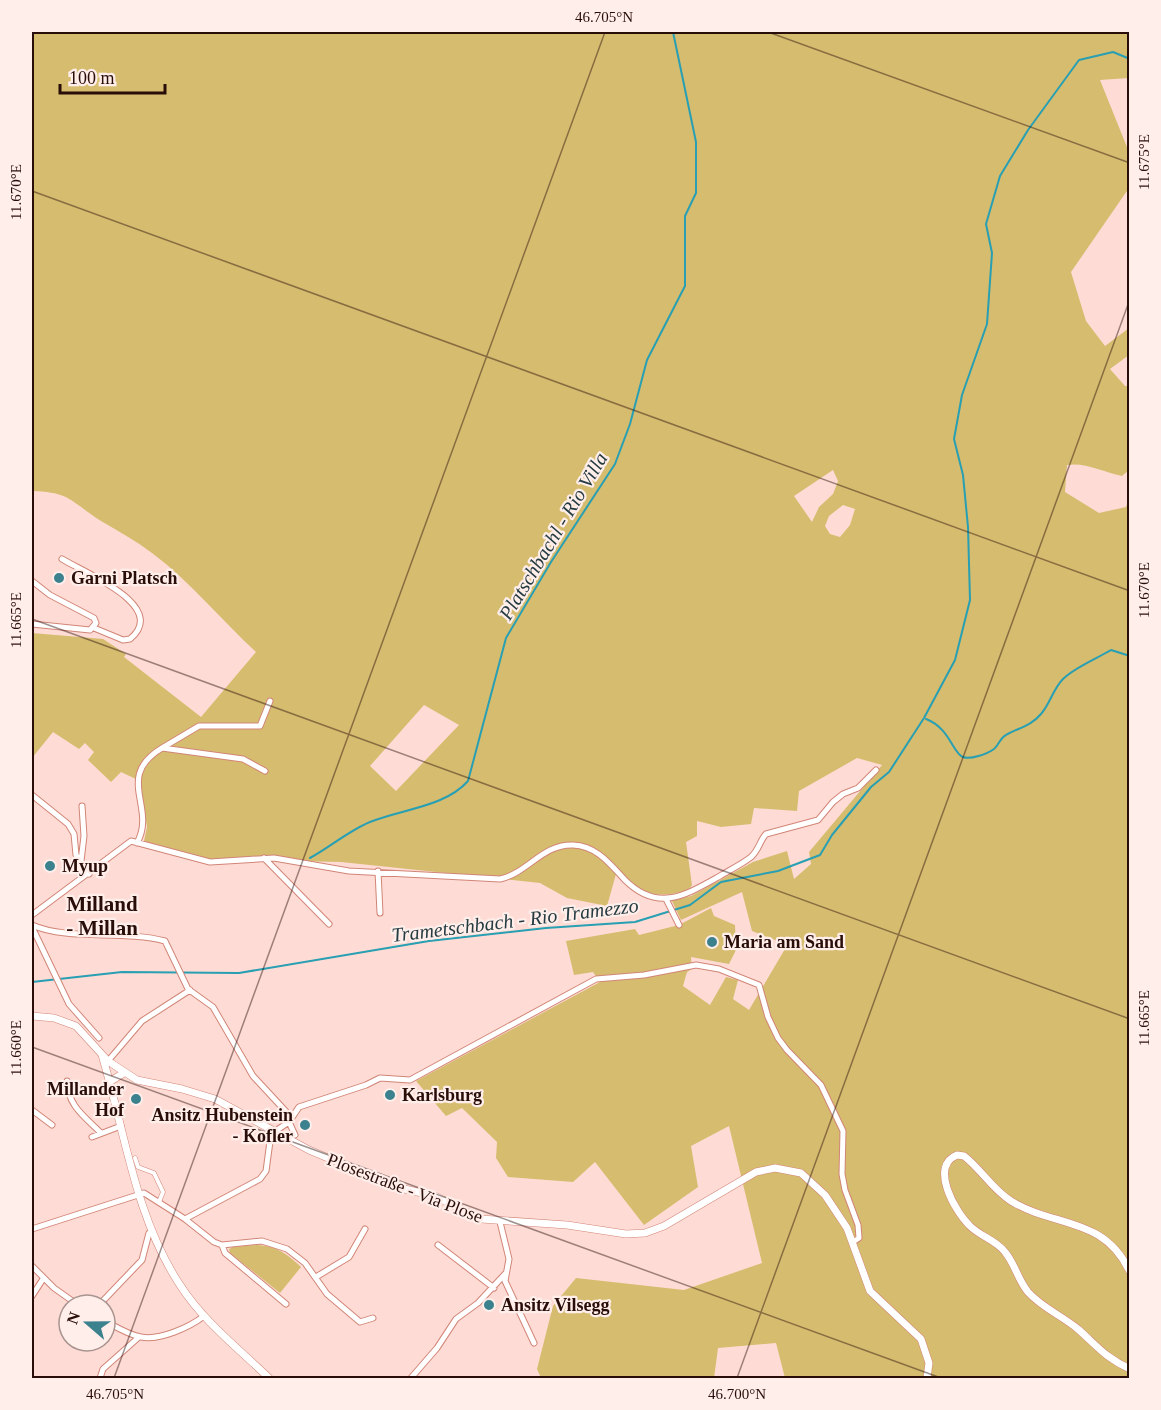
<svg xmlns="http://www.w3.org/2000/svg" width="1161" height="1410" viewBox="0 0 1161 1410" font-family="'Times New Roman',serif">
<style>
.green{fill:#d6bc6f;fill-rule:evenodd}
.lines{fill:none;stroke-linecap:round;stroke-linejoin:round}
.stream{stroke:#289fb2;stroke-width:2}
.pedestrian-casing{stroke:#d28577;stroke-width:5}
.minor-casing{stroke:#d28577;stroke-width:7}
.tertiary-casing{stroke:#d28577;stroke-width:8}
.pedestrian{stroke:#fff;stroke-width:4}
.minor{stroke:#fff;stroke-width:5}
.tertiary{stroke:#fff;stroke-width:7}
.ticks{fill:none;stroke:#290d08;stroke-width:1.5;stroke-opacity:0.45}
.poi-dot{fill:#3c818e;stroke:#ffeeea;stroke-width:2}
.labels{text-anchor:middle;stroke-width:4.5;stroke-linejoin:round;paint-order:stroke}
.poi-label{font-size:18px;font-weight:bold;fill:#290d08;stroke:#ffeeea;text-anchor:start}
.street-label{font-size:18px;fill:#290d08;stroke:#ffeeea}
.water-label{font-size:20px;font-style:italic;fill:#243c41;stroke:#ffeeea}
.quarter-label{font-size:21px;font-weight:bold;fill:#290d08;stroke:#ffeeea}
.neatline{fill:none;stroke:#290d08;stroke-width:2}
.ticks-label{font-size:15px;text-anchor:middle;fill:#290d08}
</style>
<rect width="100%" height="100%" fill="#fedcd5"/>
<path class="green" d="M32 32H1129V78L1100 80 1129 152V188L1071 272 1086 321 1105 346 1129 328V355L1110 369 1125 386H1129V470L1122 476C1103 472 1085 462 1067 465L1065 492 1099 513 1126 507 1129 500V1378H785L776 1343 718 1348 714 1378H541L537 1369 553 1306 576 1278 684 1290 762 1263 729 1126 691 1146 698 1187 644 1225 595 1162 573 1182 508 1177 496 1158 497 1142 462 1108 446 1116 416 1081 600 982 593 972 574 975 566 941 635 929 639 935 679 925 711 908 714 916 735 925 736 950 729 964 691 957 692 969 687 972 683 986 710 1005 726 977 738 980 733 999 749 1010 785 949 780 942 752 931 742 892 681 920 672 901 691 896 753 862 787 851 794 879 811 864 809 852 882 765 857 758 799 791 797 811 754 808 751 824 721 827 697 821V836L686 842 692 885 689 890C652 900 648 893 616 874L607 906 567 898 540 883 341 862 207 859 144 841 147 827 140 781 121 772 111 782 88 760 94 752 85 743 79 749 53 732 32 758V633L103 639 126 654 124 657 201 717 256 652C221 620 191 582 152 553 136 541 118 531 101 521 71 502 71 492 32 491ZM833 470 838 481 833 494 819 507 812 522 794 496ZM843 505 855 509 850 525 840 537 830 534 825 526 829 516ZM424 705 459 725 396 791 370 766Z
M257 1245C277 1246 287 1254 301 1267L280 1293 230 1253 229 1249 233 1247Z"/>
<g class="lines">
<path class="stream" d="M926 719C950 728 953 754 963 757 970 760 987 754 994 749 999 745 1000 738 1006 735 1018 728 1031 726 1041 714 1050 704 1053 689 1063 679 1075 667 1096 659 1111 650L1130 656
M310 858C330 847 350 830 370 822 402 809 445 807 468 781L506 638 551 562 615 464 630 424 647 360 685 286V216L696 193V142L673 32
M32 982 122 972 239 973 429 941 546 928 635 922 690 905 721 882 778 871 820 855 832 835 871 787 889 772 924 718 955 660 970 600 968 527 963 475 954 439 962 395 987 324 992 253 986 224 1000 176 1028 130 1079 60 1113 52 1130 59"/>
<g class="pedestrian-casing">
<path id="pedestrian" d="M135 1158 138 1167 154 1173 163 1192 159 1202"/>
</g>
<g class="minor-casing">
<path id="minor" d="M62 559C83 572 170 606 130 639L123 640 94 628
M32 581 50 595 94 618 96 623 90 630 32 624
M162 748 199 726H260L270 701
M32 795 68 824 74 834 76 855 89 874
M137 843C157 807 114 777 162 748L243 759 265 771
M264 858 329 924
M81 861 84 836 82 806
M378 871 380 913
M666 899 679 925
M32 915 131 841 210 862 274 858 349 871 500 879C528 873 542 844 573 845 597 846 610 864 625 880 658 913 686 895 720 876 730 870 742 864 751 857 759 850 760 840 766 834L818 820 833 802 843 794 858 788 876 770
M32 925C68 941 123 930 165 941L188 989 213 1007 253 1076 291 1117
M32 927 69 1004 99 1038
M108 1061 142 1021 190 990
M67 1081C68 1106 84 1116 101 1133
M32 1110 52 1125
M289 1122 295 1135
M92 1137 121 1126
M185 1219 260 1179 266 1171 271 1134 289 1122 299 1107 366 1085 380 1078 410 1080 596 979 644 975 696 965 719 969 759 985 768 1017 778 1038 787 1050 821 1085 843 1131 842 1174 845 1190 858 1225 859 1238 853 1242
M500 1222 509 1259 505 1281 534 1343
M32 1229 144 1193 185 1219 214 1242 222 1245 262 1241 287 1249 305 1263 327 1294 360 1322 373 1318
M222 1245 225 1253 286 1304
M438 1245 494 1288
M32 1266 54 1288 78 1305
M316 1277 349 1257 365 1229
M32 1296 43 1279
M99 1305 142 1260 149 1233 152 1232
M105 1321C116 1327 129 1335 141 1337 159 1341 190 1327 204 1316
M100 1378 103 1369 139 1337
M411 1378 437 1348 456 1319 478 1303 506 1273"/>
</g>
<g class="tertiary-casing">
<path id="tertiary" d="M32 1016 54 1018 76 1026 108 1061 137 1080 182 1089 215 1099 309 1150 400 1188 435 1196 481 1219 567 1225 626 1234 645 1233 664 1226 756 1172 775 1168 801 1173 825 1195 847 1228 870 1291 921 1339 929 1363 927 1378
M102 1055C125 1132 135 1217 180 1285 203 1321 239 1349 269 1378
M109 1082 124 1073
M1130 1272C1104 1216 1055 1228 1011 1201 992 1189 981 1169 964 1156L957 1155C929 1166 955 1211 969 1225 979 1236 996 1240 1005 1252 1015 1264 1018 1280 1028 1292 1042 1308 1063 1316 1079 1330 1098 1347 1106 1358 1130 1369"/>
</g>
<use href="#pedestrian" class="pedestrian"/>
<use href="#minor" class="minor"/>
<use href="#tertiary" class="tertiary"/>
</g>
<path class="ticks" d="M768 32 1130 163M32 191 1130 591M32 619 1130 1019M32 1047 941 1378M114 1378 605 32M737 1378 1130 299"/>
<g class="poi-dot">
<circle cx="59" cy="578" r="6"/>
<circle cx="50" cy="866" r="6"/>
<circle cx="712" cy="942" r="6"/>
<circle cx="390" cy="1095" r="6"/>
<circle cx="136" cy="1099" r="6"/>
<circle cx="305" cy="1125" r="6"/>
<circle cx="489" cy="1305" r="6"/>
</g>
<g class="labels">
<g class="poi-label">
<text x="71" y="584">Garni Platsch</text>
<text x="62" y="872">Myup</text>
<text x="724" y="948">Maria am Sand</text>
<text x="124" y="1095" text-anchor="end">Millander<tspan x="124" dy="21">Hof</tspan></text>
<text x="402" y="1101">Karlsburg</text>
<text x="293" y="1121" text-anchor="end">Ansitz Hubenstein<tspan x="293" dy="21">- Kofler</tspan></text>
<text x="501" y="1311">Ansitz Vilsegg</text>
</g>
<g class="street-label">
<text transform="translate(405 1188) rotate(21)" y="6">Plosestraße - Via Plose</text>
</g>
<g class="water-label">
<text transform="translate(553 536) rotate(-59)" y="7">Platschbachl - Rio Villa</text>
<text transform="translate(515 920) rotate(-7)" y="7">Trametschbach - Rio Tramezzo</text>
</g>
<g class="quarter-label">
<text x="102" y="911">Milland<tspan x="102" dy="24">- Millan</tspan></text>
</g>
</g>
<rect width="1161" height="1410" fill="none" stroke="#ffeeea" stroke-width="66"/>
<g transform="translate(87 1323) rotate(290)"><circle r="28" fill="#ffeeea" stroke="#a99490" stroke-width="1.5"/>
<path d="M0-4.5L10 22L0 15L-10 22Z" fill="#3c818e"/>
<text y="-9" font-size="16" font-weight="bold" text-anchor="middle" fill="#290d08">N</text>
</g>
<path d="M60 84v9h105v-9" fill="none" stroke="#290d08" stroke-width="3"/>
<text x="69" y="84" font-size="18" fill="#290d08" stroke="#ffeeea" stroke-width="4.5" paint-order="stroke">100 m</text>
<rect x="33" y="33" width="1095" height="1344" class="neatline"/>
<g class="ticks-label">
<text x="604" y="22">46.705°N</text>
<text transform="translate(1144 162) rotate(-90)" y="5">11.675°E</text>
<text transform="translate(16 192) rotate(-90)" y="5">11.670°E</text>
<text transform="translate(1144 590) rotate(-90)" y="5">11.670°E</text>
<text transform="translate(16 620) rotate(-90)" y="5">11.665°E</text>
<text transform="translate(1144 1018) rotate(-90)" y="5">11.665°E</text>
<text transform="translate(16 1048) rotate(-90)" y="5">11.660°E</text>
<text x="115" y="1399">46.705°N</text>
<text x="737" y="1399">46.700°N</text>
</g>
</svg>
